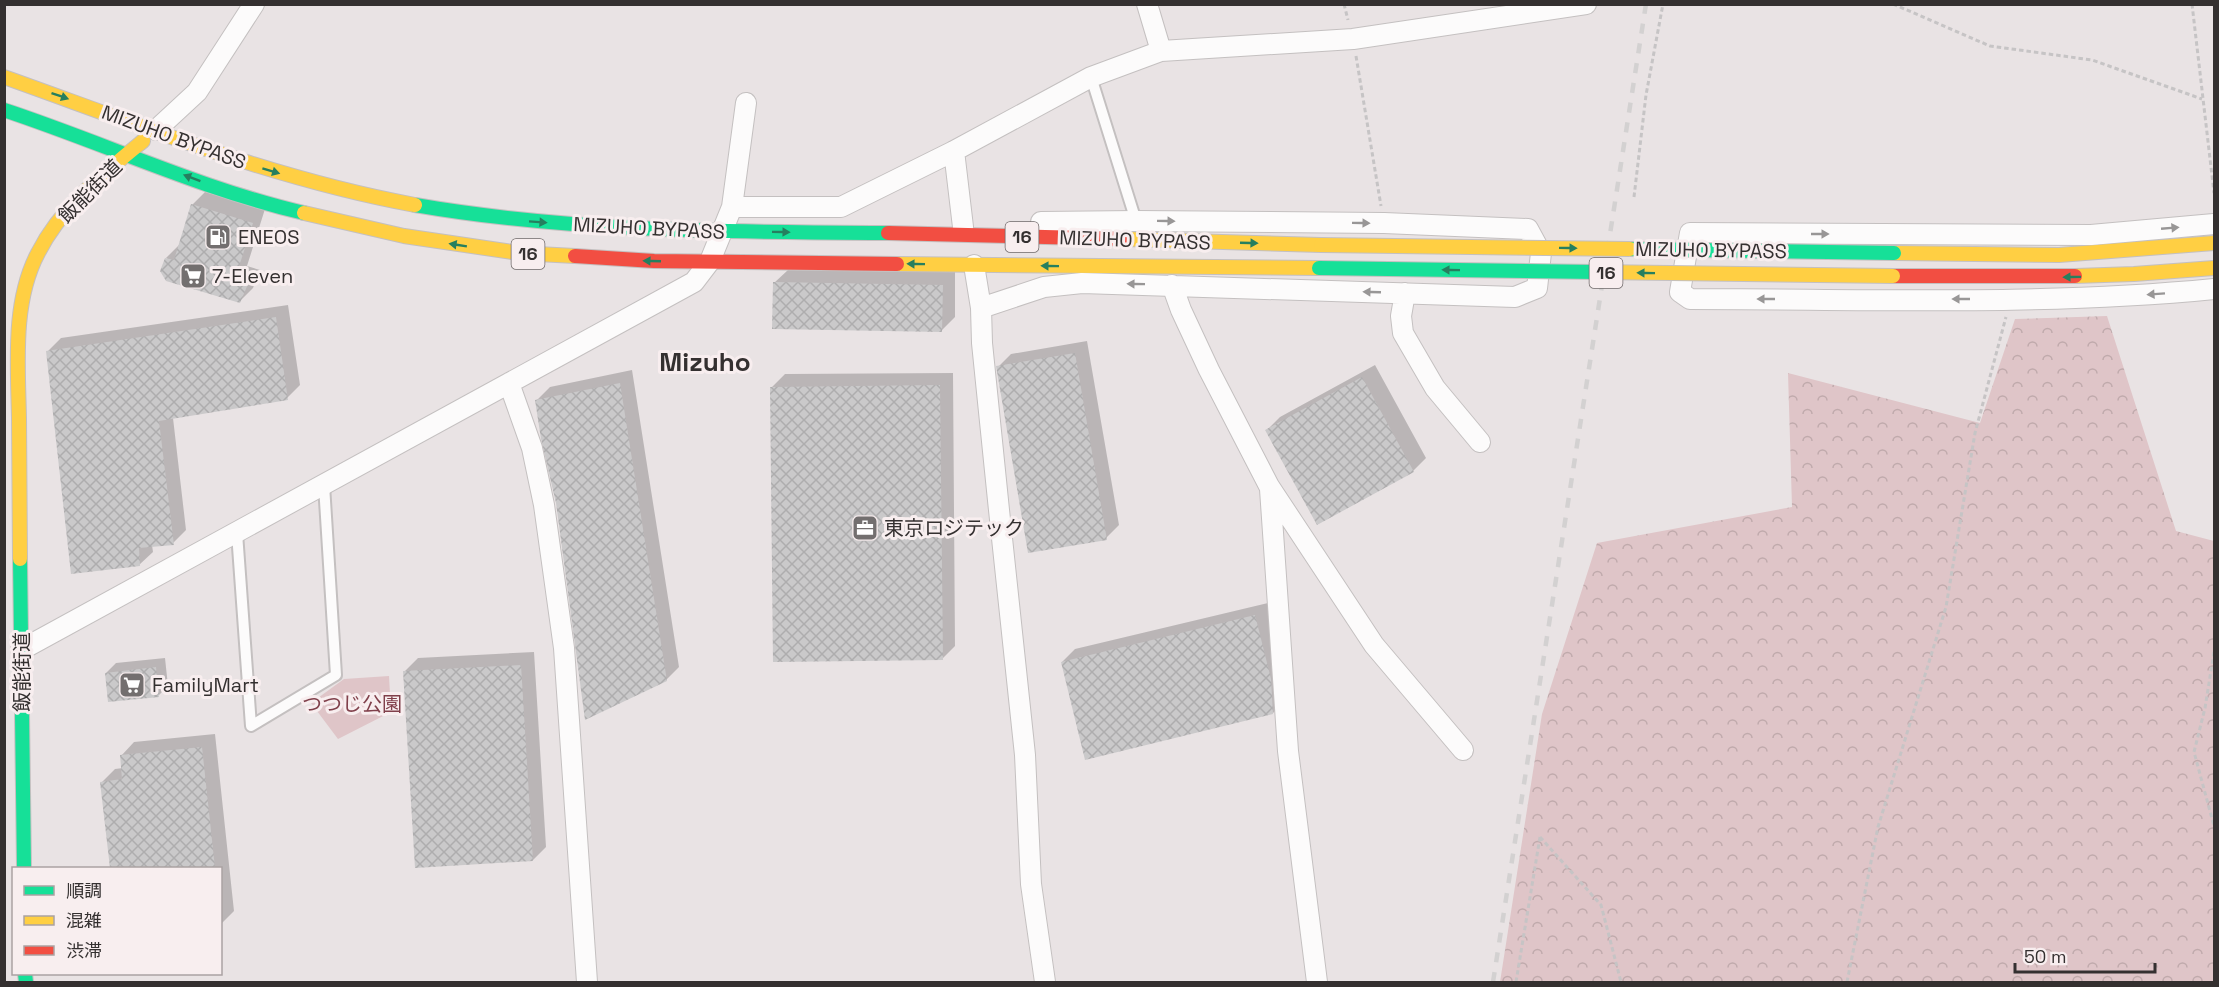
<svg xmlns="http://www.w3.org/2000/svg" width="2219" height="987" viewBox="0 0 2219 987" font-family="'Space Grotesk','Noto Sans JP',sans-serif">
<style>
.forest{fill:url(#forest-crowns)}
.park{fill:#dfc5c8}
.shadow{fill:#0003}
.building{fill:url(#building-cross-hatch)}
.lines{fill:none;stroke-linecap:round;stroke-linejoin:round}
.lane-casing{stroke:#c4c0c0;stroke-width:14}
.street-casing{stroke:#c4c0c0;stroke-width:22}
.fast-casing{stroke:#c4c0c0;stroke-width:16}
.slow-casing{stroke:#c4c0c0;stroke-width:16}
.jam-casing{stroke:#c4c0c0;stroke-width:16}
.path{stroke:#c6c4c5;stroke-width:3;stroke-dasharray:4.5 3;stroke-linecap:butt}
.lane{stroke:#fcfbfb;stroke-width:10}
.street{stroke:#fcfbfb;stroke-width:20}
.fast{stroke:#16e098;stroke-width:14}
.slow{stroke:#ffcf43;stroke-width:14}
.jam{stroke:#f24e42;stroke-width:14}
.rail{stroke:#d3d1d1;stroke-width:4.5;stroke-dasharray:10 10;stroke-linecap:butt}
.fast-bridge-casing{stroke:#c4c0c0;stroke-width:16;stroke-linecap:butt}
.slow-bridge-casing{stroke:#c4c0c0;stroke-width:16;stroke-linecap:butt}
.fast-bridge{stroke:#16e098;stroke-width:14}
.slow-bridge{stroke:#ffcf43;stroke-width:14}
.oneway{fill:#267f5f}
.oneway2{fill:#989696}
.labels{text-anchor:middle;stroke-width:6;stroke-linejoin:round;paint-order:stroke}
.shield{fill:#f8eeef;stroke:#6f6969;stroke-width:1.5}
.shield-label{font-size:18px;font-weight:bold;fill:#343030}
.street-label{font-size:20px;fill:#343030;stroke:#f8eeef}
.poi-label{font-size:20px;fill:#343030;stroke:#f8eeef;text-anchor:start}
.park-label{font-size:20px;fill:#80404b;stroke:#f8eeef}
.district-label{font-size:26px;font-weight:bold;fill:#343030;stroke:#f8eeef}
</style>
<defs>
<pattern id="forest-crowns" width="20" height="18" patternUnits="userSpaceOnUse" patternTransform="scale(1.5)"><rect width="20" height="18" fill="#dfc5c8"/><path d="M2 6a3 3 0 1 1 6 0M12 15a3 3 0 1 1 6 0" fill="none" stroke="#c0aaac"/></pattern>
<pattern id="building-cross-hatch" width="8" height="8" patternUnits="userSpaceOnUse" patternTransform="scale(1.5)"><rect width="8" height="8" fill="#cac9ca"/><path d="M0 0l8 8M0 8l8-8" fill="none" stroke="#aeadae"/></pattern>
</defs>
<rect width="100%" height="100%" fill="#e9e3e4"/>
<path class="forest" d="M2107 316 2176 531 2214 541V982H1500L1542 714 1597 543 1792 507 1788 373 1980 423 2015 319Z"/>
<path class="park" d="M389 676 391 712 338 739 311 703 344 679Z"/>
<path class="shadow" d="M205 192 265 209 247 266 260 270 253 288 240 301 166 258 179 245 192 205Z
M788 270 955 272V317L942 330 774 283Z
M288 305 300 385 287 398 173 418 186 530 173 543 152 545 153 552 139 565 48 351 61 338Z
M1087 341 1119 525 1106 538 998 367 1011 354Z
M1375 365 1426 458 1413 471 1267 430 1280 417Z
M632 370 679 667 666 680 557 503 537 400 550 387Z
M953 373 955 646 942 659 772 387 785 374Z
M1268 603 1286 700 1273 713 1062 662 1075 649Z
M534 652 546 847 533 860 404 672 418 658Z
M165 658 168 686 159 695 106 673 116 663Z
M215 734 234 911 220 925V868H111L102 782 115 769 123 768 121 756 134 742Z"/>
<path class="building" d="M191 204 253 223 235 279 248 284 240 303 166 281 160 271 165 258 174 260Z
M773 282 943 285 942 332 772 329Z
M276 317 288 400 159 421 174 545 139 548 140 566 71 574 46 351Z
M1075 353 1107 540 1028 553 996 366Z
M1362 377 1414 472 1317 525 1265 430Z
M620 383 667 681 585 720 556 503 541 439 535 400Z
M940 385 943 660 773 662 770 387Z
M1255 615 1271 679 1273 714 1085 760 1061 662Z
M521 665 533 861 415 868 403 671Z
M156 667 159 697 108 702 105 673Z
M202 747 215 868H110L100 782 122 779 120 755Z"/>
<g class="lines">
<g class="lane-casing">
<path id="lane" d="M1091 77 1136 221
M237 533 251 726 336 675 324 485"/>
</g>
<g class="street-casing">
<path id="street" d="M1147 4 1161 51
M156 130 197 92 254 4
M954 151 963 227
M732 207H841L954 151 1091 77 1161 51 1353 39 1586 4
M2214 224 2091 235 1690 233 1680 292 1690 299C1864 299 2041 306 2214 289
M974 265 981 308 982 343 999 510 1025 755 1031 884 1045 982
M1172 285 1181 310 1209 370 1269 486 1374 645 1463 750
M1405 293 1401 316 1403 333 1435 388 1480 442
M981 308 1044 287 1082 283 1515 297 1537 288 1541 253 1528 229 1384 223 1136 221 1041 222
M509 383 532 448 544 505 564 648 587 982
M1270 489 1288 751 1317 982
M21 650 694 282 710 261 732 207 746 103"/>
</g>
<g class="fast-casing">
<path id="fast" d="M4 110C104 143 201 189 304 213
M415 205C571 232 730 232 888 233
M20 559 24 868
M25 974 26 982"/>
</g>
<g class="slow-casing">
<path id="slow" d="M4 77C139 125 273 179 415 205
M304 213 404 236 519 253 575 256
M1124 239 1321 245
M1894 253 2059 255 2214 243
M897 264 1319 268
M2075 276 2134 274 2214 268
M20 559C20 512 19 465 19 418 18 365 12 302 38 253 61 207 104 173 143 141"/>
</g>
<g class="jam-casing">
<path id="jam" d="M888 233 1124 239
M575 256 654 261 897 264
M1893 276H2075"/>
</g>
<path class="path" d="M1344 4 1348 20
M1893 4 1990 46 2092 60 2202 99
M2192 4 2214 193
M1356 56 1381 206
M1634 197 1646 95 1663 4
M2214 652 2205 708 2194 752 2214 826
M1540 837 1601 905 1621 982
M1516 982 1540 837
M1847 982 1878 827 1946 607 1975 433 2006 317"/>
<use href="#lane" class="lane"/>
<use href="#street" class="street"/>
<use href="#fast" class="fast"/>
<use href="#slow" class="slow"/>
<use href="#jam" class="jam"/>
<path class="rail" d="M1493 982 1646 4"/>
<g class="fast-bridge-casing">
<path id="fast-bridge" d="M1630 249 1894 253
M1319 268 1597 272"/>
</g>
<g class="slow-bridge-casing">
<path id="slow-bridge" d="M1321 245 1630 249
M1597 272 1893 276"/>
</g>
<use href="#fast-bridge" class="fast-bridge"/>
<use href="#slow-bridge" class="slow-bridge"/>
</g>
<defs><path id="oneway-solid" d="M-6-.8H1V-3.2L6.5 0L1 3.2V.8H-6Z" transform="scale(1.5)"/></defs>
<g class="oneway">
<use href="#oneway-solid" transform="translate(60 96) rotate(19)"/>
<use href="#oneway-solid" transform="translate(271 171) rotate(17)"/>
<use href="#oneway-solid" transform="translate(192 178) rotate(-159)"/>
<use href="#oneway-solid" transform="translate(538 222) rotate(4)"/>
<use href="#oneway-solid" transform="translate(781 232) rotate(1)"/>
<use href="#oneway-solid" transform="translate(1249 243) rotate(2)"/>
<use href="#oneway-solid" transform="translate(458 245) rotate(-171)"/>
<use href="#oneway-solid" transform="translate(1568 248) rotate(1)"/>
<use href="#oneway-solid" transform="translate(652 261) rotate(-178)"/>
<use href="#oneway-solid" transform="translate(916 264) rotate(-179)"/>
<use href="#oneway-solid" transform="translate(1050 266) rotate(-179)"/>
<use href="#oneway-solid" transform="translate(1451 270) rotate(-179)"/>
<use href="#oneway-solid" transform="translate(1646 273) rotate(-179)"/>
<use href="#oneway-solid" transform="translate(2072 277) rotate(179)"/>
</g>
<g class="oneway2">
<use href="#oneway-solid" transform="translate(1166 221) rotate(1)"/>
<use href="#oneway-solid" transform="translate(1361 223) rotate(1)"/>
<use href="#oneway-solid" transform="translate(2170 228) rotate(-5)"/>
<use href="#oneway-solid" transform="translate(1820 234)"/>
<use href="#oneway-solid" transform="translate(1136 284) rotate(-179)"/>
<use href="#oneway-solid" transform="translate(1372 292) rotate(-178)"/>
<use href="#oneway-solid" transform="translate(2156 294) rotate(176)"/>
<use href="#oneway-solid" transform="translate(1766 299) rotate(180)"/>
<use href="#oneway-solid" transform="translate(1961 299) rotate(180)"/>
</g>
<defs>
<g id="fuel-square" transform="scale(1.35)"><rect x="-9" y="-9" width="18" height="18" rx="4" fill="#736f6f" stroke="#f8eeef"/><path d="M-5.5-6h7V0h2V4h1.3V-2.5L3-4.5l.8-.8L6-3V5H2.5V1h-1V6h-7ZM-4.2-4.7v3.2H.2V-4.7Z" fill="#fff"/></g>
<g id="supermarket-square" transform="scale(1.35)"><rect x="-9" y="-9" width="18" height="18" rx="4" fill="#736f6f" stroke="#f8eeef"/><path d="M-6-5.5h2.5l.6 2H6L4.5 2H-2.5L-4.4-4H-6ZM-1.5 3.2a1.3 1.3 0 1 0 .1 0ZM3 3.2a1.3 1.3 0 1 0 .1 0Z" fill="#fff"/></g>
<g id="office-square" transform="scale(1.35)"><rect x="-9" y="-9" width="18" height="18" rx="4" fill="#736f6f" stroke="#f8eeef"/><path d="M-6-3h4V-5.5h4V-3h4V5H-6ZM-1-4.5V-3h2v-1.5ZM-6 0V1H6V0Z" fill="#fff"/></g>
</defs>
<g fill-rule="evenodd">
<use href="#fuel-square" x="218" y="237"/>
<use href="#supermarket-square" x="193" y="276"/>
<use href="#office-square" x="865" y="528"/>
<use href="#supermarket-square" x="132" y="685"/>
</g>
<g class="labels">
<g class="shield">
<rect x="1005.5" y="222" width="33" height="30" rx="4.5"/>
<rect x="511.5" y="239" width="33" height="30" rx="4.5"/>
<rect x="1589.5" y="258" width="33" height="30" rx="4.5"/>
</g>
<g class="shield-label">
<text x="1022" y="243">16</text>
<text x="528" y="260">16</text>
<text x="1606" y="279">16</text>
</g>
<g class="street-label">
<text transform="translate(174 137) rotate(20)" y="7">MIZUHO BYPASS</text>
<text transform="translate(90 191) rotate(-45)" y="7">飯能街道</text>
<text transform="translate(649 228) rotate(3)" y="7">MIZUHO BYPASS</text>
<text transform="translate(1135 240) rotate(2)" y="7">MIZUHO BYPASS</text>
<text transform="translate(1711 250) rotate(1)" y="7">MIZUHO BYPASS</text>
<text transform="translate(22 672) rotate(-90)" y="7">飯能街道</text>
</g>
<g class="poi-label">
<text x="238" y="244">ENEOS</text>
<text x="212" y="283">7-Eleven</text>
<text x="884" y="535">東京ロジテック</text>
<text x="152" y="692">FamilyMart</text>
</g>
<g class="park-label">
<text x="352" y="711">つつじ公園</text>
</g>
<g class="district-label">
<text x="705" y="371">Mizuho</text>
</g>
</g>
<rect width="2219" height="987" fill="none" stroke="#343030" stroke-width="12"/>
<rect x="12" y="867" width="210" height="108" fill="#f8eeef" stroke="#aaa2a3" stroke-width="1.5"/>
<rect x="24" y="886" width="30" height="9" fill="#16e098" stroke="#aaa2a3" stroke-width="1.5"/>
<text x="66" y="897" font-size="18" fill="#343030">順調</text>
<rect x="24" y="916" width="30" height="9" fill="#ffcf43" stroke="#aaa2a3" stroke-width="1.5"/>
<text x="66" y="927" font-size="18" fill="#343030">混雑</text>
<rect x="24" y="946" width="30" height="9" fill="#f24e42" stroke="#aaa2a3" stroke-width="1.5"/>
<text x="66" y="957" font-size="18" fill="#343030">渋滞</text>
<path d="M2015 963v9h140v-9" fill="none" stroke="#343030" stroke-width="3"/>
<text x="2024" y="963" font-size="18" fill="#343030" stroke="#f8eeef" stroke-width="4.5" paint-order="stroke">50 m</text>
</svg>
